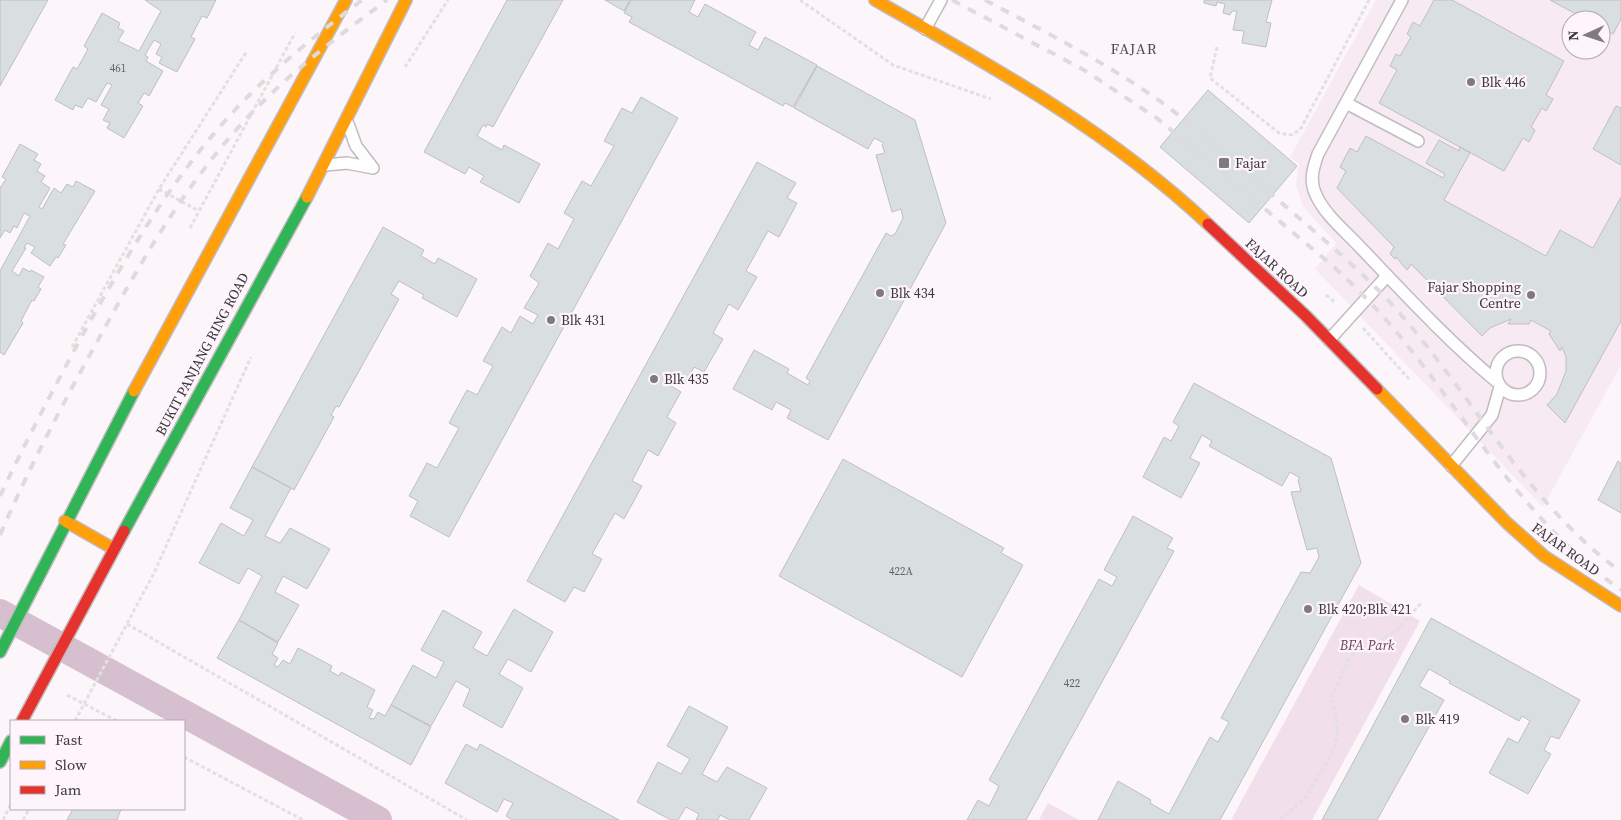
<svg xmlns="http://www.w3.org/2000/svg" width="1621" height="820" viewBox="0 0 1621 820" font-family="'Source Serif 4',serif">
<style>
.built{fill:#f7eaf3;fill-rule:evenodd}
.green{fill:#f2dfec}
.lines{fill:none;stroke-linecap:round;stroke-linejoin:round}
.canal{stroke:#d6bfcf;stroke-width:28}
.building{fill:#d9dedf;stroke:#bfbfc0}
.lane-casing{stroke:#c1bcbf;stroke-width:14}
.fast-casing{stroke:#c1bcbf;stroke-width:14}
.slow-casing{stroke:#c1bcbf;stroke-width:14}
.jam-casing{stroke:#c1bcbf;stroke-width:14}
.path{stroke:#e2e0e1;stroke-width:3;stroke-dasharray:4 2.5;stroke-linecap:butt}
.lane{stroke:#fffefe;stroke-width:11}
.fast{stroke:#30b455;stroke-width:11}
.slow{stroke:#ff9f0a;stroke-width:11}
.jam{stroke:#e5322d;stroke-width:11}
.rail{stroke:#dddbdc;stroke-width:4;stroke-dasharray:9 9;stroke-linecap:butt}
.poi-dot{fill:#807a7e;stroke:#fef4fb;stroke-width:2}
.labels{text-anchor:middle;stroke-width:4.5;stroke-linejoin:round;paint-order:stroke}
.number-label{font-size:11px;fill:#646265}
.poi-label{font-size:14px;fill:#3d383c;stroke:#fef4fb;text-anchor:start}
.street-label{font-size:14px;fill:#3d383c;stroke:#fef4fb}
.park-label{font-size:14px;font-style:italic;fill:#6e4363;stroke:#fef4fb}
.neighbourhood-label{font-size:15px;letter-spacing:1px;fill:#51474e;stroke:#fef4fb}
</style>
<rect width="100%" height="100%" fill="#fcf6fa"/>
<path class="built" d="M1376 0H1621V365L1543 507 1315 269 1336 243 1303 207 1296 185 1299 164 1290 157ZM1571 20H1601V50H1571Z"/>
<path class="green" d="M1359 585 1420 621 1312 820H1231Z
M1048 803 1079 820H1039Z"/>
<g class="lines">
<path class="canal" d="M0 613 378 820"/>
</g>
<path class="building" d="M0 0H48L0 86Z
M145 0H216L207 18 202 16 191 37 195 39 177 72 159 63 162 57 156 54 161 44 154 40 145 55 148 57 146 61 163 71 149 96 144 93 138 103 143 106 124 138 107 128 110 123 103 120 109 109 101 105 112 85 107 83 96 102 88 98 82 108 75 105 73 110 55 100 73 67 77 69 88 49 84 46 102 13 120 23 118 28 124 31 118 41 139 51 161 11Z
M507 0H563L493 127 487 124 486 127 483 125 477 136 502 150 504 145 540 164 519 203 480 182 484 176 469 167 465 174 424 152Z
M605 0H630L624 11Z
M631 0H695L689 12 698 17 705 4 756 32 749 45 758 50 765 37 817 65 793 107 785 103 783 106 629 22 632 17 624 13Z
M1204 0H1272L1266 22 1271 23 1266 47 1242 43 1244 31 1233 30 1237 11H1232L1230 15 1223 13 1225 4 1217 2 1216 6 1204 3Z
M1434 0H1452L1564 61 1546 95 1553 99 1546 111 1542 108 1531 127 1535 130 1529 142 1523 138 1504 171 1379 103 1397 70 1390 66 1396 54 1400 56 1411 37 1407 34 1413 22 1420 26Z
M1550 0H1621V19L1613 34 1604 29 1602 33 1601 20H1587Z
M817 66 915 120 946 223 828 440 787 418 791 410 776 402 772 410 733 389 754 350 789 369 787 373 808 385 810 381 806 378 886 233 891 236 895 234 903 218 901 209 892 212 876 155 885 153 882 145 884 143 874 138 868 149 794 108Z
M1208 90 1297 166 1249 223 1160 147Z
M641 97 678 118 449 537 410 516 418 501 409 496 427 463 437 468 459 428 449 423 467 390 477 395 493 366 483 361 502 327 511 333 520 316 533 324 538 315 524 308 539 283 530 276 548 243 558 249 574 219 564 213 582 181 591 186 614 146 604 141 622 108 632 113Z
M1616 106 1621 108V165L1593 149Z
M1366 136 1443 178 1445 174 1426 163 1439 140 1459 151 1460 147 1470 153 1444 200 1546 256 1560 230 1593 248 1621 197V321L1565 423 1547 405 1557 394 1566 371V357L1562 347 1560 351 1549 334 1551 331 1531 320 1529 324H1508L1511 319 1490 328 1482 336 1411 264 1407 270 1396 257 1395 259 1390 254 1394 247 1337 188 1346 171 1340 167 1350 148 1357 152Z
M20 144 38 154 34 160 41 164 37 171 45 176 41 182 50 188 39 207 42 209 54 188 61 193 67 184 73 187 76 181 95 191 63 244 66 245 58 258 56 257 50 266 31 253 35 247 27 243 24 248H26L12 271 19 276 23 268 30 272 31 270 44 277 38 287 41 289 34 301 32 300 21 321 23 323 4 355 0 352V271L30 216 24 213 17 228 14 226 10 233 5 230 0 238V188L6 179 2 177Z
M757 162 796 183 787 198 797 203 779 237 768 231 746 271 757 277 738 310 729 304 713 333 723 339 704 372 694 367 686 383 673 376 668 384 681 392 667 417 676 423 658 456 648 450 632 481 642 486 624 519 615 513 592 554 602 559 584 592 574 587 565 602 527 581Z
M383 227 424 250 421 256 435 264 438 258 477 279 457 317 422 298 424 295 399 281 391 294 399 299 339 407 336 406 331 415 334 417 294 490 252 467Z
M1194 383 1331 458 1361 563 1220 820H1098L1118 781 1151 800 1150 803 1169 814 1210 737 1218 742 1229 722 1221 718 1301 572 1310 573 1319 557 1317 548 1307 550 1291 492 1301 491 1298 480 1300 478 1290 472 1282 486 1209 446 1212 441 1202 435 1190 458 1200 463 1181 498 1143 477 1164 437 1171 441 1179 426 1173 422Z
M843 459 1004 548 1001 553 1023 565 962 677 779 576Z
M1618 461 1621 463V513L1598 500Z
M252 467 291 488 265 536 280 543 290 528 330 549 307 589 283 576 275 592 299 605 278 642 239 620 262 576 248 568 239 584 199 563 221 523 244 536 253 520 230 508Z
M1133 516 1173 538 1167 548 1174 551 1026 820H967L978 800 989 806 999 786 989 780 1099 579 1112 586 1117 577 1104 570Z
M514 609 553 632 531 672 508 659 499 674 523 688 502 728 463 706 470 689 456 681 431 726 391 705 413 665 436 678 444 662 421 650 443 610 482 632 473 648 487 656Z
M1431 618 1580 700 1559 739 1551 736 1544 750 1551 754 1528 794 1489 773 1508 738 1518 743 1530 721 1522 716 1519 721 1449 683 1450 681 1429 669 1419 686 1444 700 1377 820H1322Z
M239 620 278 643 272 654 278 658 274 665 278 667 283 660 290 664 298 648 332 666 330 671 339 676 341 672 375 690 367 707 373 710 369 718 374 719 378 712 385 716 391 705 431 727 411 765 217 658Z
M689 706 728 727 702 774 717 782 727 767 767 788 749 820H730L720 815 718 820H696L699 814 686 807 678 820H671L637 802 658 762 681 774 690 759 667 746Z
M466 744 477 750 480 744 619 820H512L506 816 513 803 504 799 497 812 445 783Z
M73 809H121L117 820H67Z"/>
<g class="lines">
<g class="lane-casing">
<path id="lane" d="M1402 0 1318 154C1313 168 1309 181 1316 195 1325 215 1345 231 1360 247 1404 293 1447 340 1496 381
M925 29 941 0
M1346 103 1418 141
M348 124 356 146 373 168
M326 165 347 163 373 168
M1329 340 1387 276
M1496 373a22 22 0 1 1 44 0a22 22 0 1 1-44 0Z
M1451 466 1492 415 1500 387"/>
</g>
<g class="fast-casing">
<path id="fast" d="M124 531 307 197
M0 652 134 391
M0 762 11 741"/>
</g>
<g class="slow-casing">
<path id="slow" d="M875 0C992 66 1109 131 1208 224
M307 197 406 0
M1377 389 1507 523 1544 556 1621 606
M134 391 346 0
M65 521 114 549"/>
</g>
<g class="jam-casing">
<path id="jam" d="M1208 224 1306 316 1377 389
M22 721 124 531"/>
</g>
<path class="path" d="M800 0 893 65 991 99
M1217 47 1210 78 1279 133 1291 135 1300 130 1369 0
M405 67 448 0
M159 189 199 211
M190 228 295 33
M1326 295 1336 303
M1363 328 1409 379
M72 347 159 189 247 51
M127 624 467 820
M67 695 117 721
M75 721 154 573 251 357
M184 757 303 820
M3 820 11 804
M23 820 29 809
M1280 820 1306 797 1334 749 1338 731 1332 696 1349 659 1356 652 1378 642 1399 628 1422 602"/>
<use href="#lane" class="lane"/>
<use href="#fast" class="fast"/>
<use href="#slow" class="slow"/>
<use href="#jam" class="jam"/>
<path class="rail" d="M952 0 1084 70 1158 119 1334 267C1360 291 1385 317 1407 345 1477 433 1527 523 1621 590
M985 0C1047 33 1111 65 1168 107 1209 138 1246 173 1284 205 1323 239 1362 271 1396 309 1473 396 1525 501 1621 572
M0 496C26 441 54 388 83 334 127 255 172 178 233 112 272 70 316 35 362 0
M0 535C29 468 62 405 97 342 140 263 184 186 246 119 288 74 338 36 387 0"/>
</g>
<g class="poi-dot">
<circle cx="1471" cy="82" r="5"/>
<rect x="1218" y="157" width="12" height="12" rx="2.5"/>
<circle cx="880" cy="293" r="5"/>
<circle cx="1531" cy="295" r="5"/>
<circle cx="551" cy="320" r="5"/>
<circle cx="654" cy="379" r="5"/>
<circle cx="1308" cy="609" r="5"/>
<circle cx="1405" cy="719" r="5"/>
</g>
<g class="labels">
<g class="number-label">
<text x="118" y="72">461</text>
<text x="901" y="575">422A</text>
<text x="1072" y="687">422</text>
</g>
<g class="poi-label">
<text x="1481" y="87">Blk 446</text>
<text x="1235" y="168">Fajar</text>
<text x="1521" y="292" text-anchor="end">Fajar Shopping<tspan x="1521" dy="16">Centre</tspan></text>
<text x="890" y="298">Blk 434</text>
<text x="561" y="325">Blk 431</text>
<text x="664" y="384">Blk 435</text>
<text x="1318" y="614">Blk 420;Blk 421</text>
<text x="1415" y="724">Blk 419</text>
</g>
<g class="street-label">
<text transform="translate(1277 268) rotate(43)" y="5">FAJAR ROAD</text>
<text transform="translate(202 354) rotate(-62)" y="5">BUKIT PANJANG RING ROAD</text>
<text transform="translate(1566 549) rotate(36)" y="5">FAJAR ROAD</text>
</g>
<g class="park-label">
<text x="1367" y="650">BFA Park</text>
</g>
<g class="neighbourhood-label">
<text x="1134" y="54">FAJAR</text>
</g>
</g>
<rect x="10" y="720" width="175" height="90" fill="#fef4fb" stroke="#b1a9af"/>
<rect x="20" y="736" width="25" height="8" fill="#30b455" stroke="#b1a9af"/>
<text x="55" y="745" font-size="15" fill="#3d383c">Fast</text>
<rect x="20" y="761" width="25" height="8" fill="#ff9f0a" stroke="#b1a9af"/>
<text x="55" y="770" font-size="15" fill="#3d383c">Slow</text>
<rect x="20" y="786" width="25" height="8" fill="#e5322d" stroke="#b1a9af"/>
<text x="55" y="795" font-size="15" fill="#3d383c">Jam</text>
<g transform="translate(1586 35) rotate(267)"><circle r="24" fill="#fef4fb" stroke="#b1a9af"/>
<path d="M0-4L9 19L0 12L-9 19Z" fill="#807a7e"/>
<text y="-8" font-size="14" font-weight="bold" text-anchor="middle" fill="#3d383c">N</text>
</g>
</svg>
